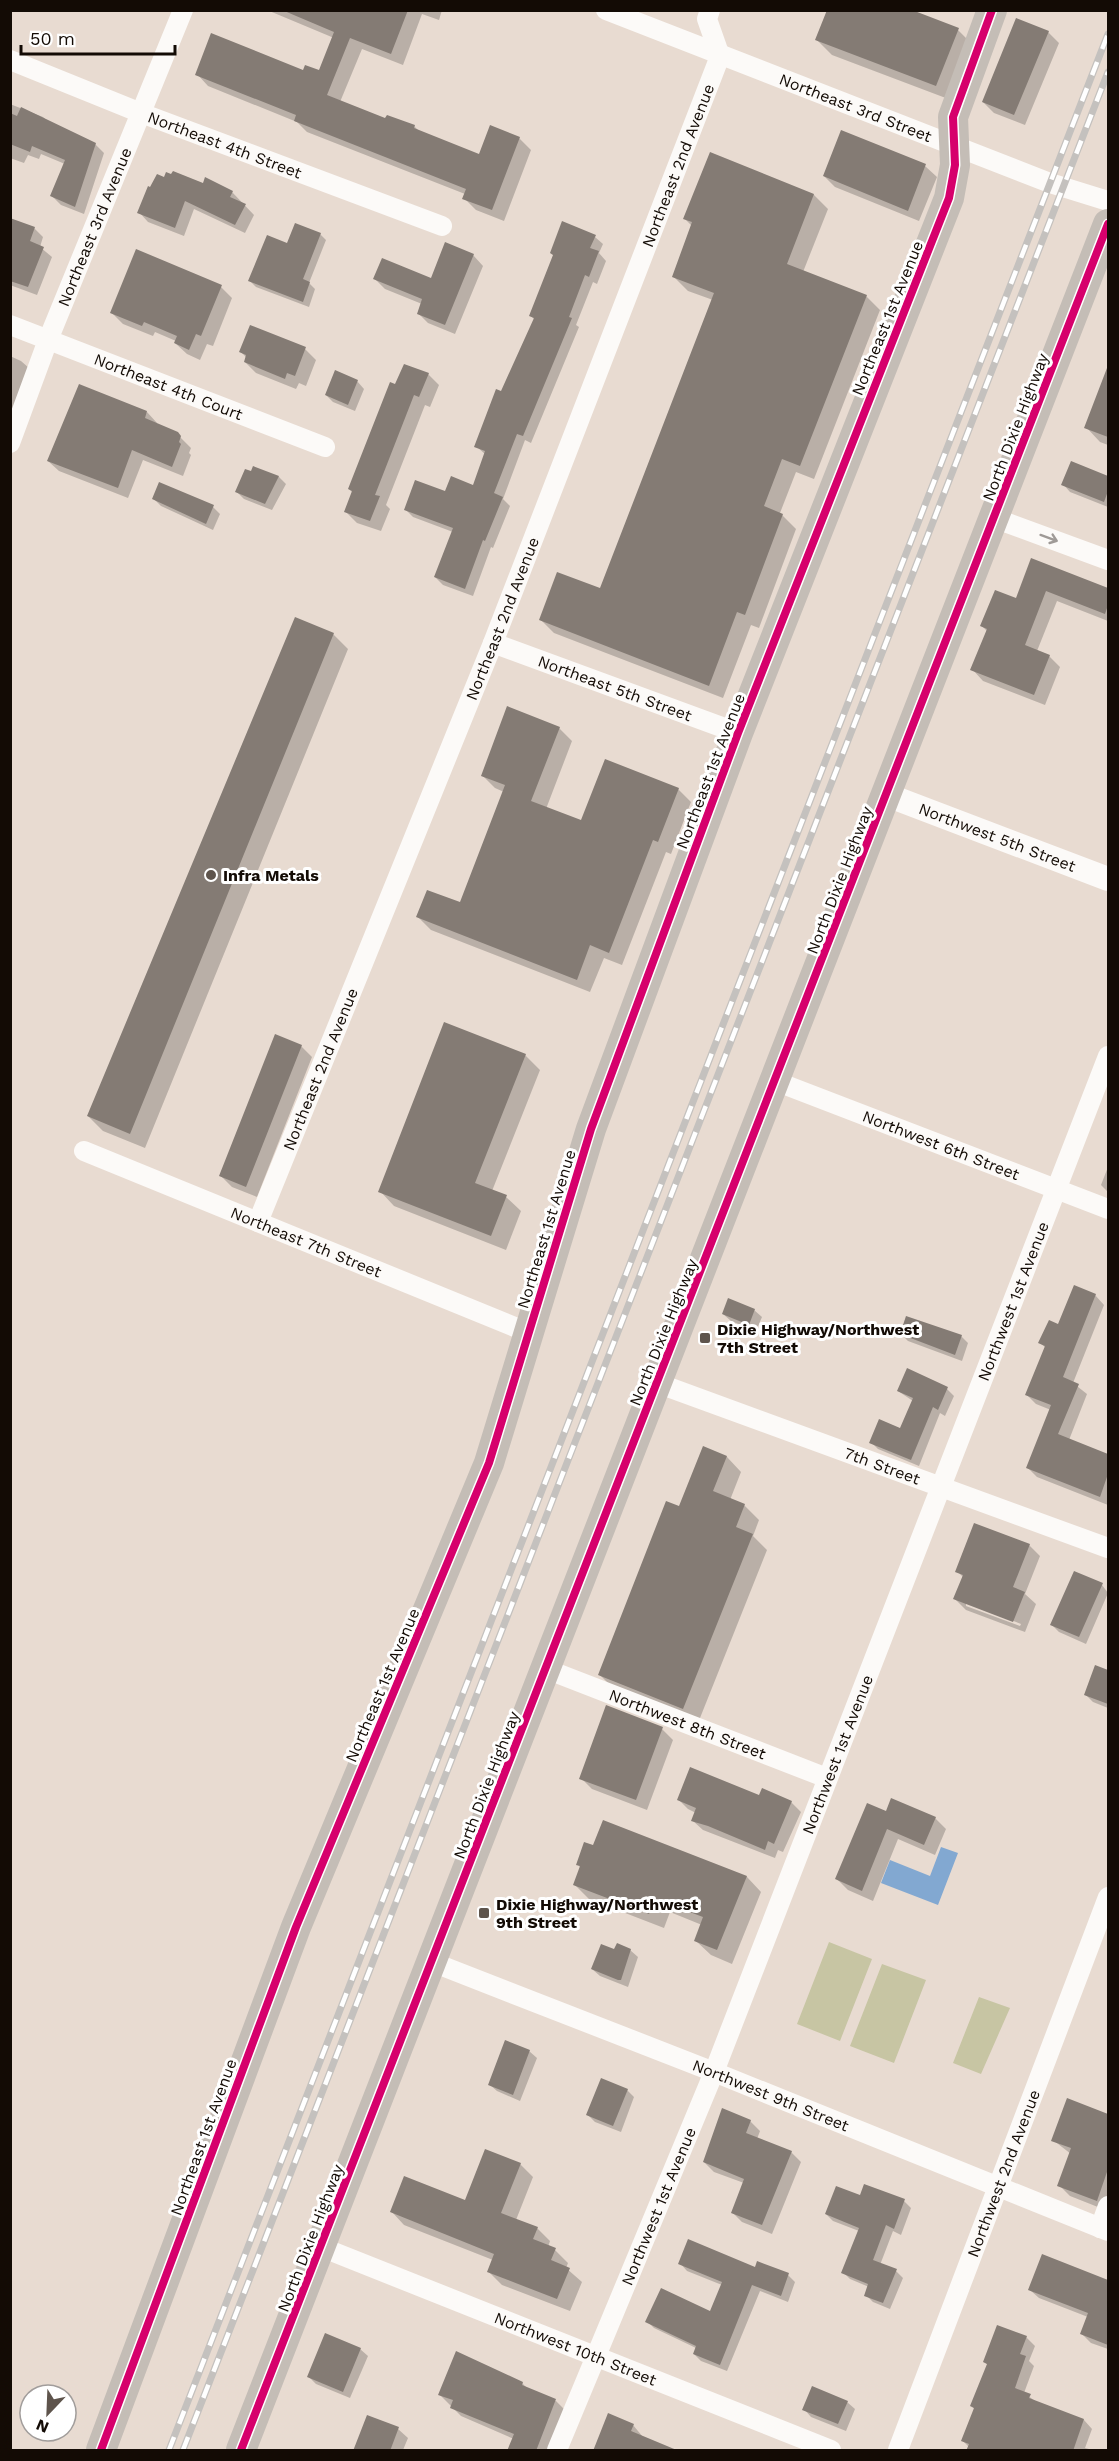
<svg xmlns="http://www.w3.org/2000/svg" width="1119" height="2461" viewBox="0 0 1119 2461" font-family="'Work Sans',sans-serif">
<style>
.green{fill:#c7c5a3}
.water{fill:#82a8d1}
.shadow{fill:#0003;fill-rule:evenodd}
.building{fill:#847b74}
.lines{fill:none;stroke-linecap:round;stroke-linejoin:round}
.minor{stroke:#fcfaf8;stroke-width:20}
.tertiary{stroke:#fcfaf8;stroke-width:24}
.primary{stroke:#c4bdb6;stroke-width:30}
.rail-casing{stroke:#c4c1be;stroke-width:7}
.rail{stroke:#fff;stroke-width:4.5;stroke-dasharray:14;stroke-linecap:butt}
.cycleway-casing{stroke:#fff;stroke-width:11}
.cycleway{stroke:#d6006c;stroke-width:8}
.oneway{stroke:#9f9a97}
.poi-dot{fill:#5e544c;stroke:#fff;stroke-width:2}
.labels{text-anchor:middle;stroke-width:6;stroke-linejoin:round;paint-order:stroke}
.street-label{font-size:16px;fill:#130b05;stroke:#fff}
.poi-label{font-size:16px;font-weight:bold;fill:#130b05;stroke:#fff;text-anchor:start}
</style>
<rect width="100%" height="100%" fill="#e8dbd1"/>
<path class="green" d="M829 1942 872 1959 840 2041 797 2024Z
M882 1964 926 1980 894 2063 850 2046Z
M979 1997 1010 2008 981 2074 953 2063Z"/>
<path class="water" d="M941 1847 958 1853 938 1905 881 1883 890 1860 930 1876Z"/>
<path class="shadow" d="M267 10H442L439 20 422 14 403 65 362 49 340 102 386 120 414 126 420 132 480 156 519 138 531 150 504 221 476 210 464 198 465 194 307 132 297 122 208 86 197 74 320 72 334 38Z
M958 30 972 44 951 100 832 55 817 40Z
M1048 32 1059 43 1025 125 994 113 983 102Z
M10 104 43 117 51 124 95 144 104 153 84 214 61 205 52 196 65 164 41 154 39 159 28 155 24 163 10 158Z
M842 132 925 166 937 177 919 221 835 187 824 176Z
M710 154 814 195 828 209 803 272 866 296 880 310 814 479 796 472 780 513 796 529 759 628 751 625 723 698 554 633 540 619 601 590 713 300 688 291 674 277 692 226 685 219Z
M165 179 232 192 254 215 245 233 194 209 184 236 148 222 139 212Z
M34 228 43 237 40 247 52 257 37 295 10 285V232Z
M320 234 326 240 309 283 315 289 309 307 256 287 250 281 287 245Z
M595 237 603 244 599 253 606 261 597 284 593 282 576 325 579 327 531 443 525 440 503 499 510 506 493 548 491 547 473 596 443 585 435 577 453 532 413 517 405 509 446 493 473 487 486 455 476 446 535 320 531 316Z
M473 255 483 266 455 334 428 323 418 313 422 304 385 289 375 279 432 280Z
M221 287 232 298 213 346 207 344 200 360 187 354 175 343 176 341 155 332 153 336 123 324 112 313Z
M305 349 316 360 306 386 299 383 296 389 256 373 245 362 247 358 241 352Z
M10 356 21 361 29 368 10 422Z
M1108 371V445L1100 442 1086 427Z
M428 374 439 385 430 407 425 405 386 505 390 509 381 531 357 523 346 512 353 493 349 489 396 386Z
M357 381 364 389 355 411 333 402 326 395Z
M147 412 157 423 156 426 180 437 191 448 189 453 191 455 183 476 143 460 128 498 59 471 48 461Z
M1072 463 1108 477V507L1070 492 1063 484Z
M254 468 279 477 286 484 272 510 244 499 237 492Z
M154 499 213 507 220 514 213 530 161 506Z
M1032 560 1108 590V621L1057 601 1037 651 1049 656 1060 667 1045 705 983 681 972 669 987 631 982 626 1016 600Z
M333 634 348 649 145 1148 103 1131 88 1116Z
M559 728 572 741 546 809 582 822 678 789 691 802 671 854 666 852 622 965 604 958 590 992 431 930 418 917 461 904 504 792 495 788 482 775Z
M301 1046 312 1057 257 1197 232 1187 221 1176Z
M525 1055 540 1070 492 1191 506 1197 521 1211 506 1250 394 1206 380 1191Z
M1108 1167V1192L1101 1185Z
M1095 1295 1104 1305 1073 1383 1087 1394 1069 1440 1108 1455V1505L1037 1477 1028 1468 1051 1410 1036 1404 1027 1395 1046 1348 1040 1343Z
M754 1310 762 1317 756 1331 731 1321 723 1314Z
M901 1334 961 1336 968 1343 962 1361 908 1341Z
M947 1389 954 1396 945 1416 940 1413 919 1466 878 1449 871 1442 901 1430 913 1401 898 1391Z
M703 1448 727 1457 741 1472 730 1500 744 1505 759 1520 753 1536 767 1550 698 1723 615 1690 600 1675 680 1508Z
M1029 1545 1040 1556 1025 1594 1036 1604 1025 1632 966 1610 955 1599 963 1577 957 1571ZM966 1602 1021 1624 1020 1626 966 1606Z
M1102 1585 1108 1593 1086 1644 1059 1632 1052 1625Z
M1096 1667 1108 1672V1708L1093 1702 1086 1695Z
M662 1729 673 1740 647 1810 592 1789 581 1778Z
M760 1797 791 1802 801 1812 783 1852 778 1850 775 1858 703 1830 693 1821 696 1813 688 1809 679 1800Z
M887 1813 935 1818 946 1829 935 1855 898 1839 873 1901 848 1890 837 1879Z
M603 1822 747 1877 761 1892 732 1964 711 1955 696 1941 702 1925 670 1912 664 1928 589 1899 575 1885 581 1868 577 1864 594 1847Z
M630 1950 638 1957 628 1987 600 1976 592 1969 615 1951Z
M529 2051 537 2058 520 2101 497 2091 489 2084Z
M627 2090 634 2097 621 2132 595 2122 588 2115Z
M1068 2100 1108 2116V2211L1070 2196 1059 2185 1071 2154 1053 2140Z
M750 2121 760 2131 757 2139 791 2152 801 2162 772 2234 742 2222 732 2212 744 2183 714 2172 704 2162Z
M520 2164 533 2177 516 2220 537 2228 550 2241 548 2247 555 2250 568 2263 566 2268 582 2282 570 2311 502 2285 489 2272 493 2260 404 2225 392 2212 466 2202Z
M861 2197 904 2201 911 2208 901 2235 893 2231 880 2265 896 2271 903 2278 890 2309 873 2302 866 2295 869 2287 850 2279 843 2272 859 2231 833 2221 826 2214Z
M1043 2256 1108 2281V2349L1091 2343 1082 2334 1088 2317 1039 2298 1030 2290Z
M680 2263 755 2269 788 2275 795 2282 788 2302 760 2291 727 2371 701 2361 694 2354 696 2348 654 2328 647 2321 711 2313 722 2285 687 2271Z
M1026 2337 1035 2346 1029 2361 1034 2366 1024 2393 1038 2403 1084 2420 1092 2429 1085 2448 1093 2450H968L969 2447 963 2441 975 2410 972 2406 988 2365 985 2362Z
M360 2349 368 2356 350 2398 316 2384 309 2377Z
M522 2383 529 2390 556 2401 565 2410 548 2450H509L514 2439 461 2416 440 2395Z
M847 2402 855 2409 846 2431 811 2417 804 2409Z
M367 2417 398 2429 408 2438 403 2450H355Z
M633 2425 643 2437 674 2450H595Z"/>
<path class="building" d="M282 10H408L391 54 350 38 327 95 385 118 387 115 415 125 414 128 479 154 490 125 520 137 492 210 462 199 466 189 294 121 296 115 195 75 211 33 303 70 305 65 319 70 334 32Z
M827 10H912L959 28 936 86 815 40Z
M1016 18 1049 31 1014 115 982 102Z
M21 107 96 143 75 207 50 196 65 160 32 146 30 152 10 144V113L17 116Z
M841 130 926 164 908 211 823 176Z
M710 152 814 194 787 264 867 295 800 466 782 459 764 506 783 514 745 615 737 612 709 686 539 620 557 572 600 588 714 293 672 277 692 222 683 219Z
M173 171 203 183 205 177 233 191 230 197 246 204 235 225 185 201 175 228 137 213 148 186 150 187 157 174 164 177 166 172 171 174Z
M10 218 35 227 30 241 44 247 28 287 10 281Z
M562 221 596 235 590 248 599 251 589 277 585 275 569 317 572 318 523 436 517 434 494 493 503 497 485 541 483 540 465 589 434 577 453 528 404 510 415 480 445 491 451 476 473 485 485 451 474 447 496 389 501 391 534 318 529 316 553 255 550 253Z
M295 223 321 233 303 279 310 282 303 302 248 281 267 235 287 243Z
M445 242 474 254 445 325 417 314 422 299 373 279 382 258 431 278Z
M136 249 222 285 201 336 196 334 189 350 174 343 177 336 144 322 142 326 110 313Z
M250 325 306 347 295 376 287 373 285 379 244 362 246 355 239 352Z
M404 364 429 373 419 397 414 395 375 495 380 496 370 521 344 512 352 491 348 489 390 382 395 384Z
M1107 368H1108V437L1084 428Z
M335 370 358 380 348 405 325 395Z
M79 384 147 411 145 418 178 432 181 436 179 442 181 444 172 467 132 450 118 488 47 461Z
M1071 461 1108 476V491L1104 502 1061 485Z
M253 466 279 476 265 504 235 492 245 469 251 471Z
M159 482 214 505 206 524 152 499Z
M1031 558 1108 588V605L1105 614 1046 591 1025 645 1050 655 1034 695 970 670 987 629 980 626 995 590 1016 598Z
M295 617 334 633 130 1134 87 1116Z
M507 706 560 727 531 801 581 820 605 759 679 788 658 842 653 840 609 953 590 945 577 980 416 917 427 890 460 902 505 785 481 776Z
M444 1022 526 1054 475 1183 507 1195 491 1236 378 1192Z
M275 1034 302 1045 246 1187 219 1176Z
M1074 1285 1096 1294 1063 1377 1079 1384 1058 1434 1108 1454V1474L1100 1497 1026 1468 1051 1405 1025 1395 1045 1346 1038 1343 1049 1320 1058 1324Z
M728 1298 755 1309 749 1325 722 1314Z
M906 1316 962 1335 955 1355 900 1334Z
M907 1368 948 1387 938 1410 933 1407 911 1460 869 1443 879 1419 900 1428 913 1398 897 1391Z
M703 1446 727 1456 713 1491 745 1504 736 1527 753 1534 683 1709 598 1675 666 1501 679 1506Z
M974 1523 1030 1544 1013 1587 1025 1592 1013 1622 953 1599 963 1575 955 1572Z
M1074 1571 1103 1583 1079 1637 1050 1625Z
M1095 1665 1108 1670V1704L1084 1695Z
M606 1705 663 1727 636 1800 579 1779Z
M690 1767 759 1795 762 1788 792 1801 774 1844 768 1841 765 1850 708 1826 691 1821 696 1808 677 1800Z
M891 1798 936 1817 924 1845 887 1829 862 1891 835 1879 867 1803 886 1811Z
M603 1820 747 1876 717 1950 694 1941 703 1917 655 1899 649 1914 573 1885 580 1866 576 1865 584 1842 593 1845Z
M617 1943 631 1949 621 1980H618L591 1969 601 1944 614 1949Z
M505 2040 530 2050 513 2095 488 2085Z
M601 2078 628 2089 613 2126 586 2115Z
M1067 2098 1108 2114V2169L1097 2201 1057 2186 1071 2148 1051 2141Z
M722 2108 751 2120 746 2133 792 2151 762 2225 731 2213 744 2179 703 2162Z
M485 2149 521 2163 501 2213 538 2227 533 2239 556 2248 551 2260 570 2268 557 2299 487 2272 494 2254 390 2212 404 2176 465 2200Z
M864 2184 905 2199 894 2229 886 2225 873 2260 897 2269 883 2303 864 2296 868 2284 841 2273 859 2228 825 2214 836 2186 860 2195Z
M688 2239 755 2267 757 2261 789 2273 781 2296 752 2285 720 2365 693 2354 696 2346 645 2322 661 2288 710 2311 722 2282 678 2264Z
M1042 2254 1108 2280V2345L1080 2334 1088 2313 1028 2290Z
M997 2325 1027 2336 1020 2354 1026 2356 1015 2388 1031 2394 1029 2398 1084 2419 1073 2451H966L969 2444 961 2441 974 2408 970 2406 987 2364 983 2362Z
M325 2333 361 2348 343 2392 307 2377Z
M456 2351 523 2382 522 2385 556 2399 536 2451H507L514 2434 450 2408 453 2400 438 2395Z
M812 2386 848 2401 838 2424 802 2410Z
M608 2413 634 2424 631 2431 679 2451H593Z
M367 2415 399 2427 390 2451H353Z"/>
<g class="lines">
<g class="minor">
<path id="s1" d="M606 10 1050 183 1108 201"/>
<path id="s2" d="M10 60 141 113 442 226"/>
<path id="s3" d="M10 325 325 447"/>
<path id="s4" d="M10 443 48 340 183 10"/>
<path d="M994 518 1108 560"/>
<path id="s5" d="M493 643 738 733"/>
<path id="s6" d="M775 1081 1108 1209"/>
<path id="s7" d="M84 1151 527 1332"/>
<path id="s8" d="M258 1222 493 643 720 56 707 19 710 10"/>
<path id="s9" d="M657 1383 1108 1548"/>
<path id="s10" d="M546 1669 827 1778"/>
<path id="s11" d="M432 1962 714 2072 1108 2231"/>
<path d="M1100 2228 1108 2206"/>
<path id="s12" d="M321 2247 831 2450"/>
<path id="s13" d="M557 2450 714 2072 1108 1056"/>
<path id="s14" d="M898 2450 1108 1897"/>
</g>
<path class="tertiary" id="s15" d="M887 795 1108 879"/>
<path class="primary" d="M101 2450 296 1927 489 1463 591 1129 738 733 949 198 955 165 953 117 992 10
M241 2450 1108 224"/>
<g class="rail-casing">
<path id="rail" d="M169 2450 1108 34
M183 2450 1108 72"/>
</g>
<use href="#rail" class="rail"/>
<g class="cycleway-casing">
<path id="cycleway" d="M101 2450 296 1927 489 1463 591 1129 738 733 949 198 955 165 953 117 992 10
M241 2450 1108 224"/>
</g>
<use href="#cycleway" class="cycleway"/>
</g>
<defs><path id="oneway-shaft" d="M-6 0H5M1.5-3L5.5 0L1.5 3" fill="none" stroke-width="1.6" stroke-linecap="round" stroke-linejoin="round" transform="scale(1.5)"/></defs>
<use class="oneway" href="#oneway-shaft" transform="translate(1049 538) rotate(20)"/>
<g class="poi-dot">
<circle cx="211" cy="875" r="6"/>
<rect x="699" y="1332" width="12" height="12" rx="3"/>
<rect x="478" y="1907" width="12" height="12" rx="3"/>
</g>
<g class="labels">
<g class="street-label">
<text dy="6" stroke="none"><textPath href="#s1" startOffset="268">Northeast 3rd Street</textPath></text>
<text dy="6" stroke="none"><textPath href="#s2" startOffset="231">Northeast 4th Street</textPath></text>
<text dy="6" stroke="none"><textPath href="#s8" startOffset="1137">Northeast 2nd Avenue</textPath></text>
<text dy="6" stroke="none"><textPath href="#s4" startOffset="232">Northeast 3rd Avenue</textPath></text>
<text transform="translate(887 318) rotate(-68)" y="6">Northeast 1st Avenue</text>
<text dy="6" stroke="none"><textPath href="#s3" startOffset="170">Northeast 4th Court</textPath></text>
<text transform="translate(1015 427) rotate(-69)" y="6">North Dixie Highway</text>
<text dy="6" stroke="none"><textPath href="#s8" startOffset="651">Northeast 2nd Avenue</textPath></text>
<text dy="6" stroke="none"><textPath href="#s5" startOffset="130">Northeast 5th Street</textPath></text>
<text transform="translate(710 771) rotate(-69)" y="6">Northeast 1st Avenue</text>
<text dy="6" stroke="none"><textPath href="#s15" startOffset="118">Northwest 5th Street</textPath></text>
<text transform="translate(839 880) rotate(-69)" y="6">North Dixie Highway</text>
<text dy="6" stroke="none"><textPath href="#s8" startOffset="165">Northeast 2nd Avenue</textPath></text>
<text dy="6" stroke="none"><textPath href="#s6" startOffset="178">Northwest 6th Street</textPath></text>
<text transform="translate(546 1229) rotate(-73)" y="6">Northeast 1st Avenue</text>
<text dy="6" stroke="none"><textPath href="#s7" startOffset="240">Northeast 7th Street</textPath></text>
<text dy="6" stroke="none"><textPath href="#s13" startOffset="1236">Northwest 1st Avenue</textPath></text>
<text transform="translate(663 1332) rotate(-68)" y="6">North Dixie Highway</text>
<text dy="6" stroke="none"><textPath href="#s9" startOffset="240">7th Street</textPath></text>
<text transform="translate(382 1685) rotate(-67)" y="6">Northeast 1st Avenue</text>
<text dy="6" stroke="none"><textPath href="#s10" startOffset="152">Northwest 8th Street</textPath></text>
<text dy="6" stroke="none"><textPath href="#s13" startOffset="750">Northwest 1st Avenue</textPath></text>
<text transform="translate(486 1785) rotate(-69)" y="6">North Dixie Highway</text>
<text dy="6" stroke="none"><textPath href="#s11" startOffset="364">Northwest 9th Street</textPath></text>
<text transform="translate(203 2137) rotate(-70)" y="6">Northeast 1st Avenue</text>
<text dy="6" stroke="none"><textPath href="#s14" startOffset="296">Northwest 2nd Avenue</textPath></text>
<text dy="6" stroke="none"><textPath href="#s13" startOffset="264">Northwest 1st Avenue</textPath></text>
<text transform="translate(310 2238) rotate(-69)" y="6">North Dixie Highway</text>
<text dy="6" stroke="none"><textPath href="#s12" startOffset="274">Northwest 10th Street</textPath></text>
</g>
<g class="poi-label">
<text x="223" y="881">Infra Metals</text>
<text x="717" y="1335">Dixie Highway/Northwest<tspan x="717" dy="18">7th Street</tspan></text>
<text x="496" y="1910">Dixie Highway/Northwest<tspan x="496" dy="18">9th Street</tspan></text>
</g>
</g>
<rect width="1119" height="2461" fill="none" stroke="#130b05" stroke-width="24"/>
<g transform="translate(48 2413) rotate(203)"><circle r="28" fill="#ffffff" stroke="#a19d9b" stroke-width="1.5"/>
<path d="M0-4.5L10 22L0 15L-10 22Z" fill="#5e544c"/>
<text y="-9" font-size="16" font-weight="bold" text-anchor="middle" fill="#130b05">N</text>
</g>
<path d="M21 45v9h154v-9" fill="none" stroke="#130b05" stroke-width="3"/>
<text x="30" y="45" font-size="18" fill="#130b05" stroke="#ffffff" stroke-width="4.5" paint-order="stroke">50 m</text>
</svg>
